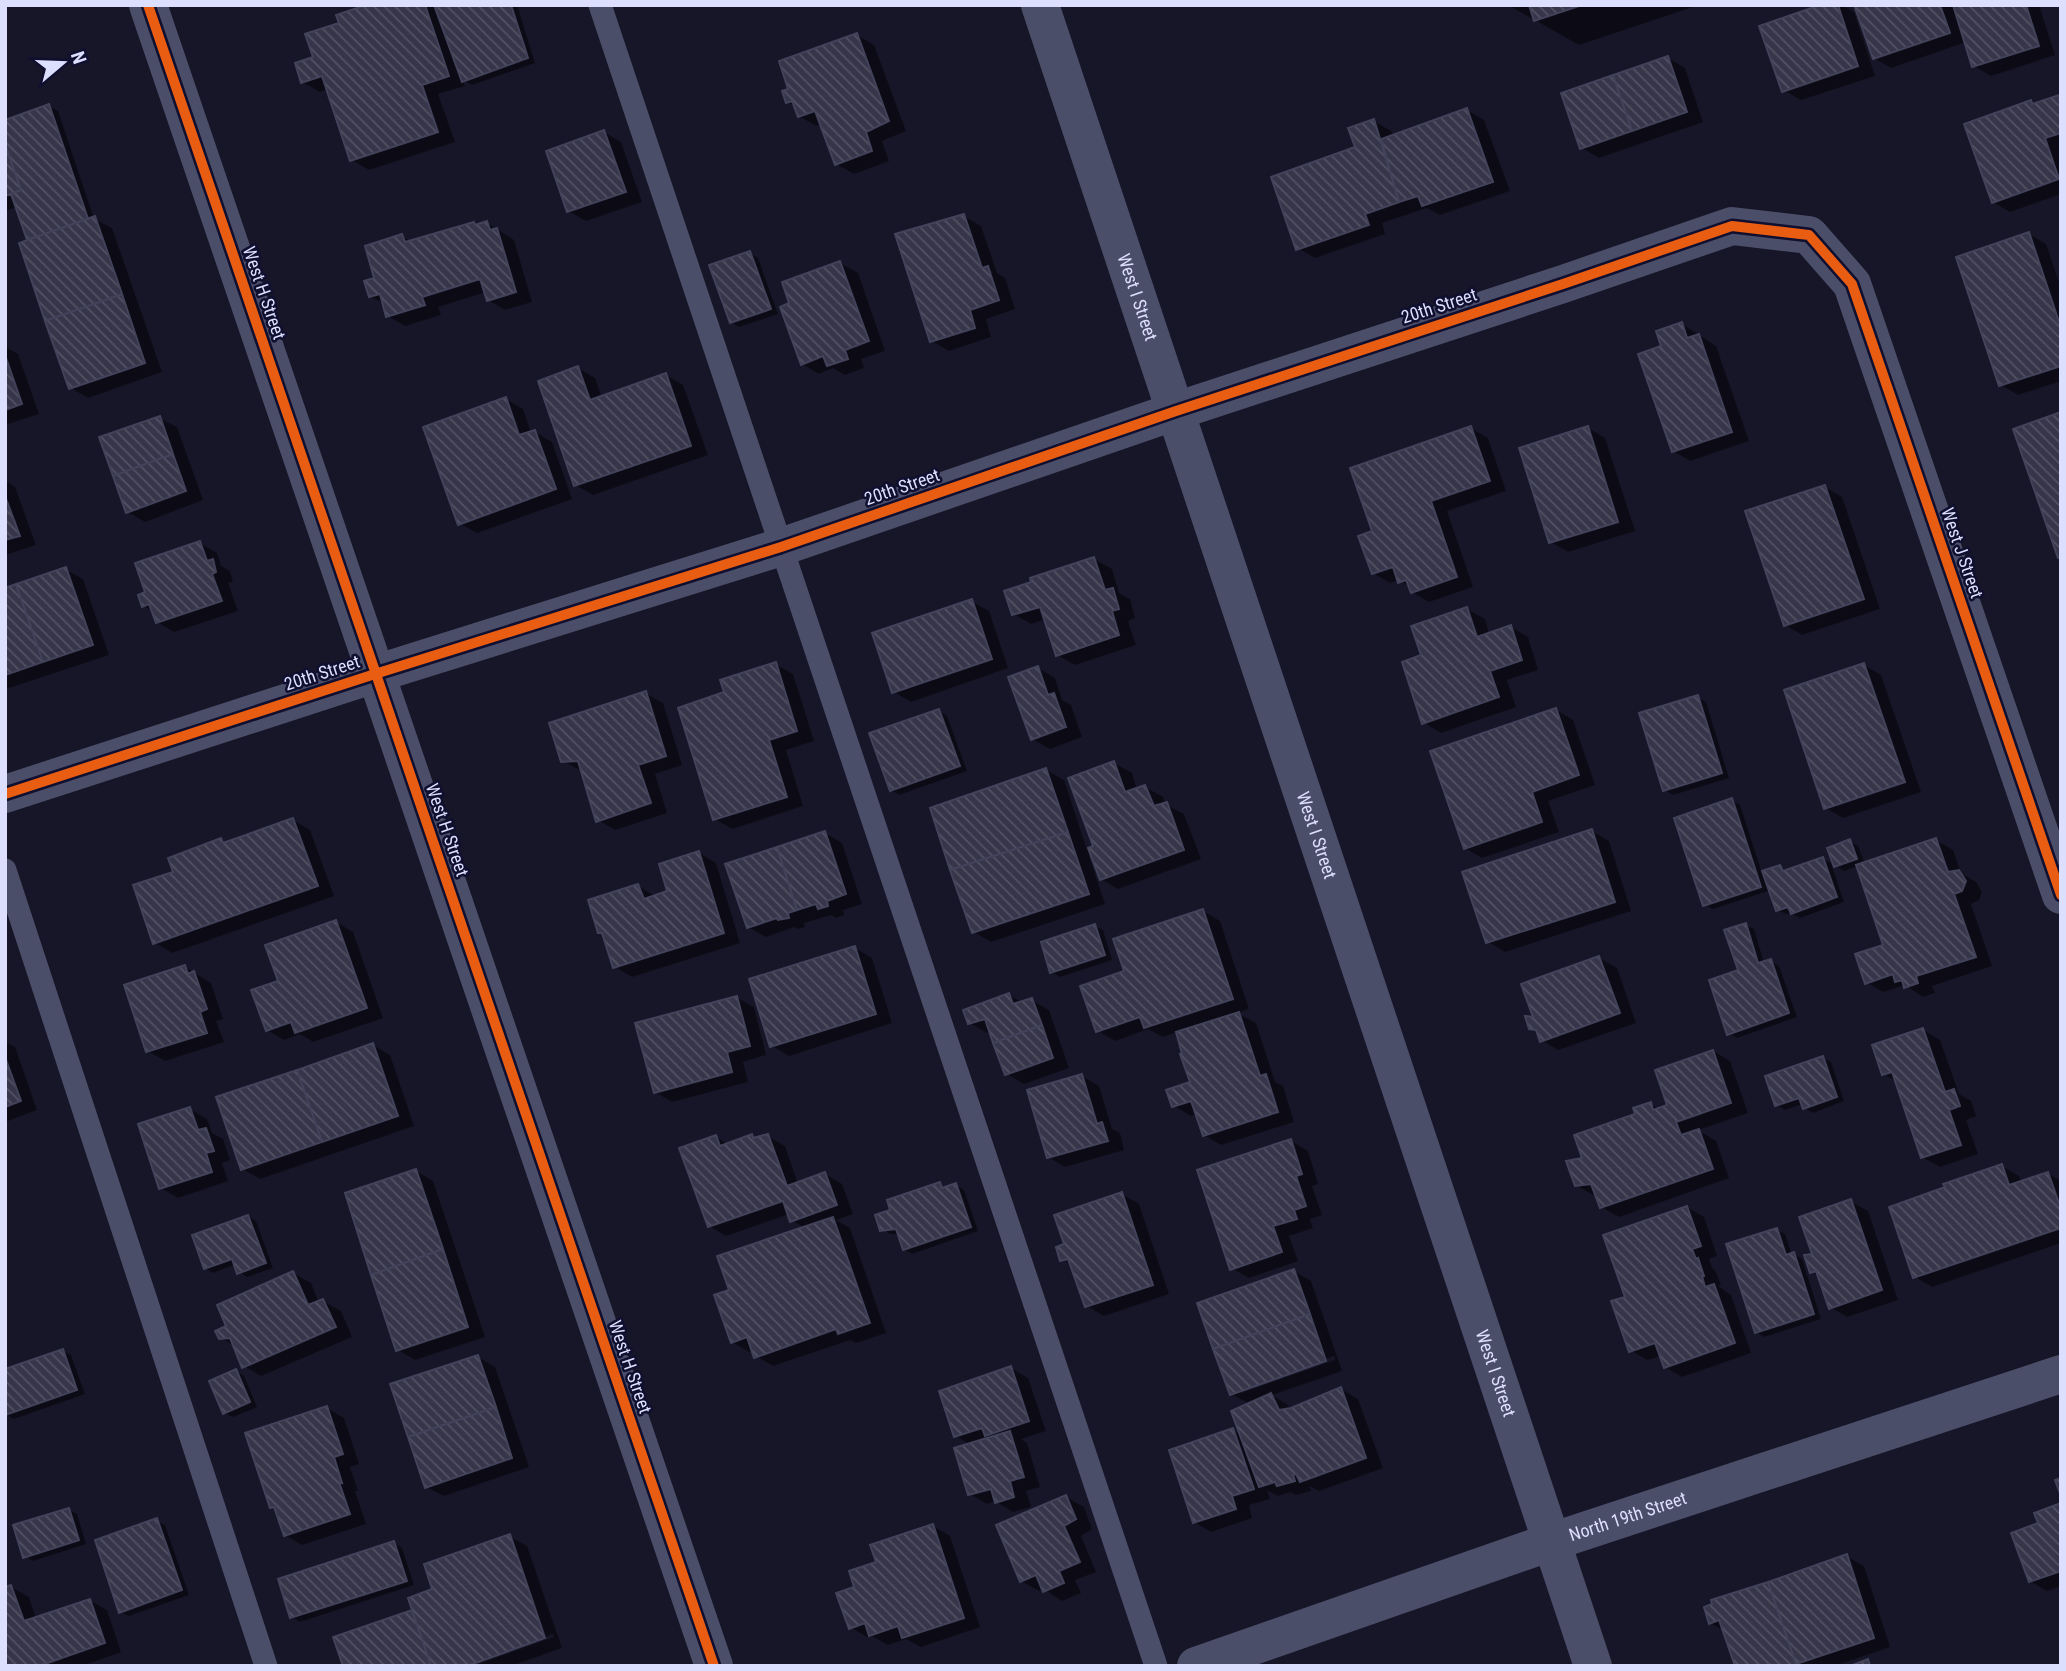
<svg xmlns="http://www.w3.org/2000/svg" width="2066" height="1671" viewBox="0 0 2066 1671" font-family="'Roboto Condensed',sans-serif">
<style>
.shadow{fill:#0007;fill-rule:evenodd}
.building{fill:url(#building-back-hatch);stroke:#42425b;stroke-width:2}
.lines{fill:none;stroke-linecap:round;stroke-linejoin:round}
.service{stroke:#4b4e69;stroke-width:23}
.minor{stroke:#4b4e69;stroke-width:38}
.cycleway-casing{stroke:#100f2f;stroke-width:15}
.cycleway{stroke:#e95d12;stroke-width:10}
.labels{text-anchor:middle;stroke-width:5;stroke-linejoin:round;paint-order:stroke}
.street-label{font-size:18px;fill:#dddfff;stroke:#100f2f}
</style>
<defs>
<pattern id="building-back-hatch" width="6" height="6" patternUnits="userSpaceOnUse" patternTransform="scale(1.75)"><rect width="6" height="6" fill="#363549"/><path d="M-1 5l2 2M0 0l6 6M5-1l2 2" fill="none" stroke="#535264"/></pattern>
</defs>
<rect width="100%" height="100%" fill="#171628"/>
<path class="shadow" d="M372 5H517L535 63 472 85 463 80 465 86 438 94 455 142 369 170 352 160 328 89 320 92 302 82 316 58 341 24Z
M1508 5H1699L1579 45Z
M1826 5H1842L1854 12 1875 76 1801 100 1783 90Z
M1856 5H2039L2055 55 1991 76 1974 66 1966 42 1891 68 1874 58Z
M857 35 874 45 906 131 882 141 889 161 854 174 836 164 822 124 816 126 799 116 796 107 788 102Z
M1668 58 1685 68 1703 122 1599 158 1582 148Z
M2059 97H2061V194L2010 212 1993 202 2031 102 2036 105Z
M49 106 58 111 94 219 112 228 162 372 88 398 71 388 29 241 17 207 5 211V122Z
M1467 110 1484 120 1510 191 1440 215 1427 208 1382 223 1385 234 1315 258 1298 248 1374 121 1391 131 1393 136Z
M604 132 621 142 642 202 586 221 568 211Z
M964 216 981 226 997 273 1005 278 1015 309 986 319 991 337 949 351 932 341Z
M474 223 478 226 487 223 514 240 532 302 505 310 488 300 486 292 438 307 441 315 405 326 388 316 384 304 370 296 376 279 402 236 412 242Z
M2029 234 2046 244 2061 288V381L2018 395 2001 385Z
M750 253 758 258 778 314 739 327 731 322Z
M840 263 858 273 885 351 861 359 864 368 845 375 833 368 819 374 802 364 791 304Z
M1682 324 1716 346 1749 441 1690 461 1673 451 1663 348Z
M5 347 18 354 39 414 5 425Z
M578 368 595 378 602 398 666 375 683 385 708 455 593 495 575 485Z
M506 399 523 409 531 433 535 432 552 442 572 499 477 533 459 523Z
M159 418 177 427 203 500 145 522 128 512Z
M1471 428 1488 438 1506 491 1447 511 1473 587 1429 602 1412 592 1411 588 1399 580 1390 583 1373 573 1374 532Z
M1588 428 1605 438 1635 531 1568 552 1551 542Z
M5 481 15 487 36 545 5 555Z
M1825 487 1842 497 1880 609 1802 635 1785 625Z
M200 543 217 553 221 566 230 571 233 582 228 583 238 611 174 632 157 622 153 611 144 606 147 593Z
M1094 559 1112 569 1119 593 1130 599 1135 618 1128 621 1136 645 1075 665 1057 655 1046 619 1031 624 1014 614Z
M65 569 83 579 109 655 9 688 5 686V590Z
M971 601 989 611 1008 668 911 702 894 692Z
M1467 609 1485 619 1489 634 1511 627 1528 637 1538 670 1507 680 1516 707 1441 733 1424 723 1423 656Z
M775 664 793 674 814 741 786 750 803 806 732 829 715 819 727 694Z
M1864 665 1881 675 1921 792 1843 818 1826 808Z
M1038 668 1055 678 1062 700 1071 705 1082 737 1050 749 1032 739Z
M645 693 663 703 682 765 655 774 667 813 615 830 598 820 582 771 563 761Z
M1697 697 1706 702 1729 778 1673 795 1665 790Z
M1556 710 1573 720 1595 785 1548 801 1559 832 1482 858 1465 848Z
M939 711 947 716 967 771 899 795 891 790Z
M1114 763 1132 773 1137 790 1145 787 1163 797 1165 804 1184 814 1201 859 1118 889 1101 879 1092 855 1089 856 1105 904 991 942 974 932 1046 770 1064 780 1087 850 1095 847Z
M1732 800 1740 805 1762 873 1780 866 1788 871 1823 859 1831 863 1844 902 1800 918 1791 913 1786 914 1777 910 1771 890 1713 909 1705 904Z
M293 820 310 830 334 896 172 953 155 943 221 840 226 844Z
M1592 831 1609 841 1631 911 1505 952 1488 942Z
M825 833 842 843 862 904 843 910 844 915 836 918 831 915 804 923 805 927 797 929 794 927 766 937 748 927Z
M1936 840 1953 850 1961 873 1976 882 1982 892 1979 900 1971 904 1992 966 1932 986 1935 993 1923 997 1905 985 1883 992 1866 982 1885 946 1858 866 1844 871 1836 866 1850 841 1858 846 1865 864Z
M699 853 716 863 740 943 632 977 615 967 605 935 600 932 638 886 655 896 670 892Z
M1203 911 1220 921 1249 1009 1237 1013 1256 1023 1275 1082 1283 1086 1294 1122 1221 1145 1204 1135 1197 1114 1191 1116 1174 1106 1192 1083 1177 1032 1163 1037 1148 1029 1115 1041 1098 1031 1127 972Z
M336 922 353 932 383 1018 313 1042 300 1034 284 1040 267 1030 280 982Z
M1745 925 1754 929 1764 963 1771 961 1779 966 1797 1017 1737 1038 1729 1033 1740 971Z
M1095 926 1103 930 1112 960 1060 977 1052 972Z
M855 948 872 958 892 1023 789 1056 772 1046Z
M1599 958 1617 968 1636 1023 1558 1050 1541 1040 1537 1032 1531 1028 1536 1020Z
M185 967 211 983 223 1019 216 1021 224 1042 165 1061 148 1051Z
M1009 995 1023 1003 1031 1000 1049 1010 1069 1068 1024 1084 1007 1074 991 1032 987 1033 970 1023Z
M736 997 754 1007 766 1055 743 1062 748 1082 672 1102 655 1092Z
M1923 1030 1940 1040 1959 1094 1971 1101 1976 1116 1966 1120 1978 1154 1940 1167 1922 1157 1897 1082 1884 1074Z
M5 1042 15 1047 37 1110 5 1122Z
M373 1045 390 1055 414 1126 260 1179 242 1169Z
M1713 1051 1730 1061 1748 1113 1698 1130 1716 1141 1729 1178 1619 1217 1601 1207 1596 1194 1593 1195 1576 1185 1584 1159 1650 1104 1659 1109 1669 1106Z
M1823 1058 1831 1062 1844 1101 1813 1113 1805 1108 1803 1104 1785 1110 1777 1105Z
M1082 1076 1099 1086 1112 1129 1120 1133 1124 1150 1065 1167 1048 1157Z
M190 1109 207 1119 212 1133 223 1139 230 1160 222 1163 228 1181 178 1198 161 1188Z
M752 1136 757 1139 767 1136 785 1146 798 1184 825 1174 842 1184 853 1214 836 1220 850 1228 886 1333 856 1343 850 1340 773 1366 756 1356 754 1350 749 1352 732 1342 731 1291 805 1228 791 1220 789 1214 726 1236 709 1226 716 1137 729 1145Z
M1291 1141 1308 1151 1318 1184 1312 1186 1322 1215 1310 1219 1313 1228 1289 1236 1298 1261 1249 1278 1231 1268Z
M2002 1166 2019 1176 2022 1183 2048 1174 2061 1181V1243L1932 1287 1915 1277Z
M416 1171 433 1181 485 1337 415 1360 398 1350Z
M940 1184 947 1188 956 1185 964 1190 978 1231 912 1254 904 1249 899 1234H890L882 1229 892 1211Z
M1122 1194 1139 1204 1169 1294 1104 1316 1087 1306 1073 1266 1062 1259 1067 1245Z
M1850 1201 1868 1211 1898 1300 1847 1317 1830 1307 1819 1276 1812 1272 1814 1255Z
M1687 1207 1704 1217 1717 1256 1709 1259 1712 1268 1715 1270 1721 1285 1718 1286 1731 1295 1751 1353 1682 1377 1665 1367 1661 1356 1647 1360 1630 1350Z
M248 1216 256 1221 273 1268 247 1277 239 1272 236 1264 213 1273 205 1268Z
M1777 1230 1785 1234 1792 1255 1794 1254 1802 1259 1821 1319 1764 1337 1756 1332Z
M1294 1271 1311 1281 1342 1371 1272 1395 1288 1405 1291 1410 1341 1389 1358 1399 1383 1468 1319 1491 1309 1486 1311 1491 1296 1495 1290 1492 1278 1496 1267 1490 1270 1499 1249 1505 1252 1518 1211 1532 1194 1522 1232 1430 1241 1435 1250 1404 1231 1394ZM1334 1356 1335 1360 1241 1393V1389Z
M293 1273 311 1283 319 1303 323 1301 341 1311 352 1337 261 1376 244 1366 235 1346 220 1337Z
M63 1351 71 1355 85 1394 14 1419 5 1414Z
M478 1357 495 1367 529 1467 444 1496 426 1487Z
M1011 1368 1028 1378 1046 1431 1021 1439 1027 1443 1040 1487 1026 1491 1031 1507 1013 1512 995 1501 987 1504 970 1494 971 1445 956 1436Z
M236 1371 244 1376 257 1407 233 1417 224 1413Z
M327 1408 344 1418 359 1464 350 1467 358 1491H355L366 1524 302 1545 285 1535 277 1510 272 1507Z
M1066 1497 1084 1507 1092 1529 1081 1536 1096 1572 1075 1580 1081 1593 1062 1601 1044 1589 1039 1591 1021 1581Z
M2061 1505V1586L2047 1591 2030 1581 2040 1525Z
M69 1510 77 1514 86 1544 33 1561 25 1556Z
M157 1521 165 1525 189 1595 129 1616 120 1612Z
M933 1526 950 1536 980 1627 921 1647 906 1639 888 1645 872 1636 867 1637 850 1627 856 1588 878 1563Z
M509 1536 527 1546 562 1648 511 1666H472L554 1637 553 1634 462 1666H345L335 1638 414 1611 435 1590Z
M394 1543 402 1548 414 1585 300 1622 292 1617Z
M1846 1556 1864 1566 1890 1647 1835 1666H1737L1725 1631 1710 1623Z
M11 1587 29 1597 36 1619 89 1600 107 1610 121 1652 82 1666H5Z"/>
<path class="building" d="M366 5H425L449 76 422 85 438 132 350 161 322 76 301 83 295 63 313 57 305 34 339 23 336 15Z
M434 5H511L528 58 462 82Z
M1529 5H1582L1534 21Z
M1820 5H1838L1858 66 1782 92 1759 26Z
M1854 5H1940L1950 33 1873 59Z
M1953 5H2026L2039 46 1972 67Z
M857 33 889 121 866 132 872 151 835 165 815 111 798 117 792 101 786 103 782 91 788 89 779 61Z
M1668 56 1687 112 1632 131 1613 75Z
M1613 75 1632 131 1580 149 1561 93Z
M2059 95 2061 133 2045 138 2059 179 1992 203 1964 124 2031 100 2032 104Z
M49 104 88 219 27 240 11 194 21 190 5 144V120Z
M1467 108 1493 182 1422 206 1418 196 1399 202 1381 139Z
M1374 119 1399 202 1365 214 1369 225 1296 250 1271 177 1355 147 1348 128Z
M604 130 626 192 567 212 546 151Z
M5 144 21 190 5 196Z
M964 214 982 268 988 266 999 300 970 310 975 328 930 342 895 234Z
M95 216 122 294 45 321 19 243Z
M487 221 490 230 497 228 516 292 487 301 480 279 422 297 425 305 386 317 380 294 369 297 364 281 374 278 365 246 402 234 405 242 474 222 475 225Z
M2029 232 2061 328V366L1999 386 1956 257Z
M750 251 771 309 730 323 709 265Z
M840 261 869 341 845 350 848 359 827 366 823 356 801 365 780 307 789 303 782 282Z
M122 294 145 363 69 389 45 321Z
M1682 322 1687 338 1699 334 1732 432 1672 452 1638 354 1661 346 1656 331Z
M5 355 22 404 5 410Z
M578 366 590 400 666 373 691 446 574 486 538 381Z
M506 397 519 435 535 430 556 489 458 525 423 427Z
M2061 412V557L2058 558 2013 429Z
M160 416 173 454 113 476 99 437Z
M1471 426 1490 481 1431 501 1457 577 1411 593 1406 580 1398 583 1393 567 1372 574 1358 536 1372 531 1350 468Z
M1588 426 1618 522 1549 543 1519 448Z
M173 454 186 491 126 513 113 476Z
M1825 485 1864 599 1784 626 1745 511Z
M5 496 20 536 5 540Z
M200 541 207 561 213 559 216 572 212 574 222 601 156 623 149 604 142 607 138 595 145 592 135 563Z
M1094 557 1105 590 1113 588 1119 609 1112 611 1119 635 1056 656 1040 607 1012 615 1004 591 1031 582 1030 578Z
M66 567 93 645 43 662 16 584Z
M16 584 43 662 5 675V588Z
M972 599 992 659 892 693 872 633Z
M1467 607 1477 637 1511 625 1522 660 1490 671 1499 697 1422 724 1402 662 1421 655 1411 626Z
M776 662 797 731 769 740 787 797 713 820 678 708 724 692 720 680Z
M1864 663 1905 782 1824 809 1784 690Z
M1038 666 1048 695 1054 693 1066 727 1031 740 1008 677Z
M646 691 666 756 638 765 651 803 596 822 578 761 561 762 549 723Z
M1698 695 1722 773 1663 791 1639 713Z
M1556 708 1579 775 1532 792 1542 822 1464 849 1430 751Z
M939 709 960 766 890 791 869 733Z
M1114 761 1125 792 1145 785 1154 806 1167 802 1184 850 1100 880 1088 848 1093 846 1068 778Z
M1046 768 1068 832 950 870 930 808Z
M1732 798 1761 887 1703 906 1674 818Z
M293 818 318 886 153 944 133 885 173 872 168 858 221 838 223 843Z
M1592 829 1615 902 1486 943 1462 872Z
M825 831 846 894 827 901 828 906 818 909 816 904 797 910 777 847Z
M1068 832 1089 894 972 933 950 870Z
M1936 838 1948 872 1959 870 1966 881 1962 891 1954 894 1976 957 1916 976 1918 983 1904 988 1902 980 1895 982 1893 974 1865 984 1855 954 1883 945 1856 865Z
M1850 839 1857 859 1834 867 1827 848Z
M777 847 797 910 788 913 789 918 778 920 777 918 747 928 725 864Z
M699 851 724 933 613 968 602 933H598L588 900 638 884 644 899 667 891 659 864Z
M1823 857 1837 897 1791 914 1788 907 1776 911 1762 871 1780 865 1783 871Z
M1203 909 1233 999 1144 1028 1140 1017 1096 1032 1080 986 1124 971 1113 939Z
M336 920 367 1008 295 1033 291 1022 266 1031 251 990 278 981 265 945Z
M1746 923 1758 963 1771 959 1789 1013 1727 1035 1709 980 1738 970 1724 930Z
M1095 924 1105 955 1050 973 1041 942Z
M855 946 876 1014 770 1047 749 979Z
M1599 956 1620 1013 1540 1042 1536 1030 1529 1029 1525 1016 1533 1017 1521 984Z
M185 965 188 974 194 971 207 1009 200 1012 207 1033 146 1052 124 985Z
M1009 993 1013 1004 1032 998 1042 1025 993 1043 985 1019 968 1024 963 1010Z
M737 996 750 1046 727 1052 732 1072 654 1093 635 1023Z
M1239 1012 1260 1076 1266 1074 1278 1112 1203 1136 1191 1101 1172 1107 1166 1090 1190 1082 1180 1054H1182L1176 1032Z
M1042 1025 1053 1058 1005 1075 993 1043Z
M1923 1028 1945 1092 1954 1089 1960 1106 1949 1110 1961 1145 1921 1158 1892 1072 1882 1075 1872 1045Z
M373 1043 398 1116 322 1142 297 1070Z
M1713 1050 1731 1103 1676 1122 1681 1135 1699 1129 1713 1169 1600 1208 1591 1184 1575 1186 1566 1161 1582 1158 1574 1135 1635 1114 1633 1108 1651 1102 1653 1110 1667 1105 1655 1070Z
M1823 1056 1837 1097 1803 1109 1799 1098 1775 1106 1765 1076Z
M5 1057 21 1101 5 1107Z
M297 1070 322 1142 241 1170 216 1097Z
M1082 1074 1097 1124 1102 1122 1108 1141 1047 1158 1027 1090Z
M190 1107 198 1130 206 1128 214 1151 206 1153 212 1172 159 1189 138 1124Z
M752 1134 753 1138 768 1134 787 1186 825 1172 837 1205 790 1222 783 1201 708 1227 679 1148 716 1135 720 1146Z
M1291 1139 1302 1174 1296 1176 1306 1206 1294 1210 1297 1219 1273 1226 1282 1252 1230 1270 1197 1170Z
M2002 1164 2009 1185 2048 1172 2061 1209V1228L1913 1278 1889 1207 1945 1187 1943 1184Z
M416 1169 443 1249 371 1275 345 1193Z
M940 1182 942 1188 956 1183 971 1227 903 1250 896 1229 880 1231 875 1215 890 1210 887 1200Z
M1122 1192 1153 1285 1085 1307 1068 1259 1060 1261 1056 1247 1064 1244 1054 1215Z
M1851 1199 1882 1290 1829 1309 1816 1271 1810 1273 1804 1255 1812 1254 1799 1217Z
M1687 1206 1701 1246 1692 1249 1696 1259 1698 1258 1704 1276H1702L1705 1287 1714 1284 1735 1343 1664 1368 1655 1343 1629 1352 1611 1301 1625 1297 1603 1235Z
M248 1215 266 1263 237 1274 232 1259 204 1269 192 1235Z
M833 1217 870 1323 838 1334 836 1329 754 1358 747 1337 731 1343 714 1295 729 1290 717 1256Z
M1777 1228 1786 1255 1794 1252 1814 1314 1755 1333 1726 1244Z
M443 1249 468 1327 396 1351 371 1275Z
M1294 1269 1310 1314 1213 1349 1197 1303Z
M293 1271 308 1305 323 1299 336 1327 242 1368 230 1338 219 1339 215 1331 226 1326 217 1305Z
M1310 1314 1326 1361 1230 1395 1213 1349Z
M63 1349 77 1390 5 1415V1369Z
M478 1355 496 1407 408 1437 390 1384Z
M1011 1366 1029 1421 985 1436 982 1428 954 1437 939 1391Z
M236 1369 250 1402 223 1414 209 1381Z
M1341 1387 1366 1458 1300 1482 1296 1474 1293 1475 1295 1481 1277 1486 1275 1482 1259 1487 1231 1411 1271 1393 1279 1410 1291 1408Z
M327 1406 343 1454 334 1457 342 1483 339 1482 350 1514 284 1536 274 1507 270 1508 245 1433Z
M496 1407 512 1458 425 1488 408 1437Z
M1233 1428 1254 1489 1232 1496 1236 1509 1193 1523 1169 1450Z
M1010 1431 1024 1477 1010 1481 1014 1497 995 1503 991 1489 968 1495 954 1448Z
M2061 1478V1496L2055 1480Z
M1066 1495 1076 1519 1064 1526 1080 1562 1059 1571 1064 1583 1043 1592 1036 1575 1020 1582 996 1525Z
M2061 1503V1571L2029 1582 2011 1533 2038 1523 2034 1513Z
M69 1508 79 1540 23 1558 13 1525Z
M157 1518 182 1590 119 1613 95 1540Z
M933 1524 964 1618 902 1638 898 1626 869 1636 865 1623 849 1629 836 1593 854 1587 849 1571 876 1562 870 1545Z
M510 1534 545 1638 467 1666H431L408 1598 432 1589 424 1564Z
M394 1541 407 1581 290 1618 278 1579Z
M1847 1554 1874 1638 1796 1664 1768 1582Z
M1768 1582 1796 1664 1790 1666H1735L1719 1620 1709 1624 1704 1607 1712 1604 1711 1600Z
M11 1585 24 1621 90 1599 105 1643 39 1666H5V1587Z
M412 1610 431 1666H343L333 1637Z
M1868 1659 1870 1666H1850Z"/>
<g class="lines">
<path class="service" d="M600 5 1156 1666
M5 870 266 1666"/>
<g class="minor">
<path d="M148 5 714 1666"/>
<path id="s1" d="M1040 5 1593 1666"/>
<path d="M5 794 375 674 781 547 1176 411 1563 284 1732 226 1809 235 1852 284 2061 895"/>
<path id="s2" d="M1196 1666 1551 1542 2061 1374"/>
</g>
<g class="cycleway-casing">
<path id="cycleway" d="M148 5 714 1666
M5 794 375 674 781 547 1176 411 1563 284 1732 226 1809 235 1852 284 2061 895"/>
</g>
<use href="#cycleway" class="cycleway"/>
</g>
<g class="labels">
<g class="street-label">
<text transform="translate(264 293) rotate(71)" y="6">West H Street</text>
<text dy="6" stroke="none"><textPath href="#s1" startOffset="308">West I Street</textPath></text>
<text transform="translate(1439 306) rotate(-18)" y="6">20th Street</text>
<text transform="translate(902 487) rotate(-19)" y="6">20th Street</text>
<text transform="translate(1962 553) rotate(71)" y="6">West J Street</text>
<text transform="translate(322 673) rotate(-18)" y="6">20th Street</text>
<text transform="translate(447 830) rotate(71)" y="6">West H Street</text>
<text dy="6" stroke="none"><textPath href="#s1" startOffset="875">West I Street</textPath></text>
<text transform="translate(630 1367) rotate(71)" y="6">West H Street</text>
<text dy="6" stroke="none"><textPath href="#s1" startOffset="1442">West I Street</textPath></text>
<text dy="6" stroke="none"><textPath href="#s2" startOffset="457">North 19th Street</textPath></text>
</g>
</g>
<rect width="2066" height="1671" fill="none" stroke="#dddfff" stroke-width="14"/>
<g transform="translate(63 63) rotate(71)" stroke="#100f2f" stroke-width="5" paint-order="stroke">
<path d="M0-5L12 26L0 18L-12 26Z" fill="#dddfff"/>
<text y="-10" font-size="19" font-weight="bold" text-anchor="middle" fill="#dddfff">N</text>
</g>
</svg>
